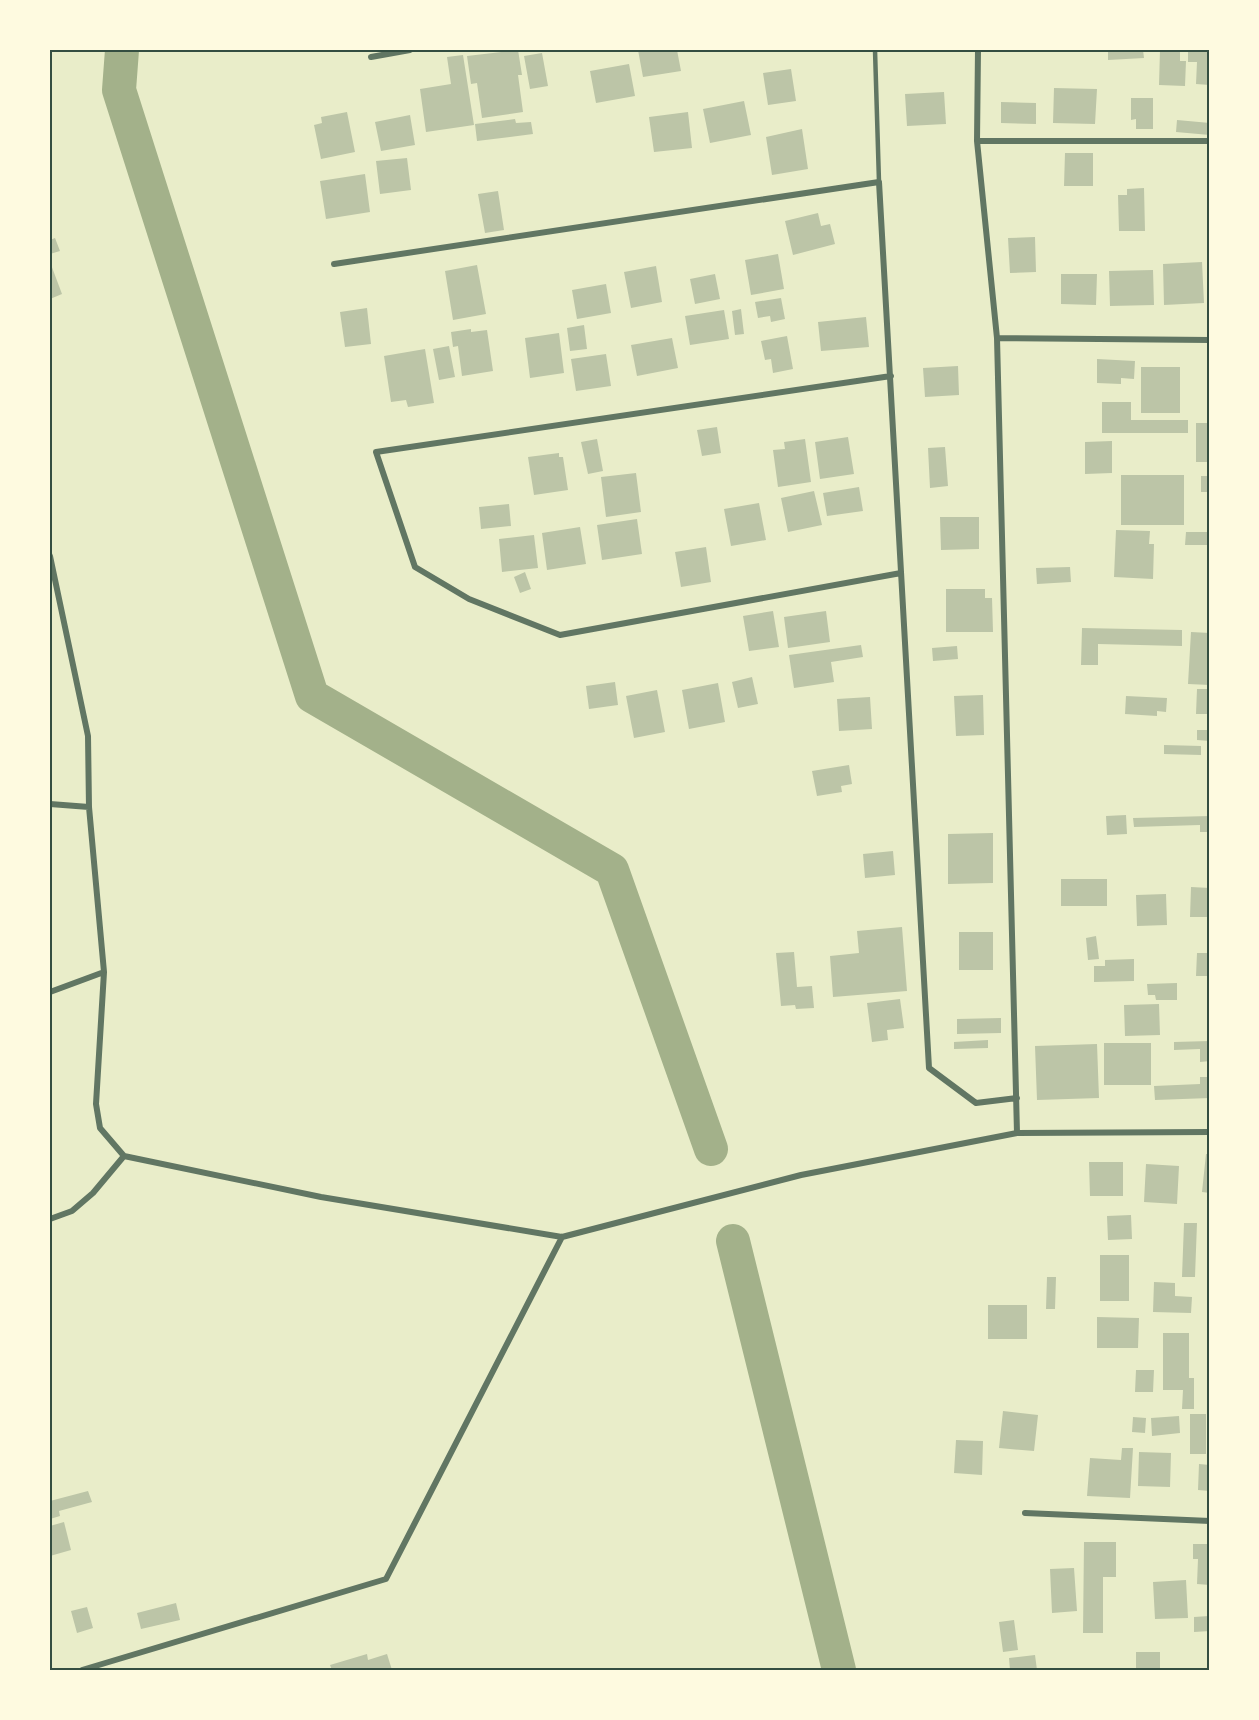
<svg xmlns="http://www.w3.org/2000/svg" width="1259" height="1720" viewBox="0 0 1259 1720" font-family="Arial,sans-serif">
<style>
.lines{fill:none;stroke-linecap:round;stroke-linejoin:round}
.river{stroke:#a3b18a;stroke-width:34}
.building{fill:#bcc5a7}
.service{stroke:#617663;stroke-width:4.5}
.minor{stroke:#617663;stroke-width:6}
.neatline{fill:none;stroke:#344e41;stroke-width:2}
</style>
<rect width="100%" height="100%" fill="#e9edc9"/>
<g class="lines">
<path class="river" d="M122 50 119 90 312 696 612 870 711 1149
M733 1241 839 1670"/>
</g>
<path class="building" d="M518 50 522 75H518L523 112 482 118 477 83 471 84 467 56Z
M638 50H677L681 71 643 77Z
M1108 50H1143L1144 58 1108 60Z
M1160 50H1180V61H1186L1185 86 1159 85Z
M1188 52H1210V85L1196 84 1197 62H1188Z
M542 53 548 86 530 89 524 56Z
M463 55 474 125 426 132 420 89 451 84 447 57Z
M629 64 635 96 596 103 590 71Z
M791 69 796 101 768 105 763 73Z
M1054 88 1097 89 1095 124 1053 123Z
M944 92 946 124 907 126 905 94Z
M1131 98H1153V129H1136V119L1131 120Z
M744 101 751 135 710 143 703 109Z
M1001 102 1036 103V124L1001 123Z
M347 112 355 152 321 159 314 125 322 123 321 117Z
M688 112 692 148 654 152 649 117Z
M410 115 415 145 381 151 375 122Z
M515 119 516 123 531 122 533 134 477 141 475 124Z
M1177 120 1210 123V135L1176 132Z
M802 129 808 169 772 175 766 137Z
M1065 153H1093V186H1064Z
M407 158 411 190 380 194 376 161Z
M365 174 370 212 326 219 320 181Z
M1144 188 1145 231H1119L1118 195H1127V189Z
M498 191 504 230 485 233 478 194Z
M818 213 821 226 830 224 835 244 793 255 785 221Z
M1035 237 1036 272 1010 273 1008 238Z
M55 238 60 251 50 254V240Z
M778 254 784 289 751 295 745 260Z
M50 262 62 294 50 299Z
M1202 262 1204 303 1164 305 1163 264Z
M477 265 486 314 453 320 445 271Z
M656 266 662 302 631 308 624 272Z
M1153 270 1154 305 1110 306 1109 271Z
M715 274 720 299 695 304 690 279Z
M1061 274H1097L1096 305 1061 304Z
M606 284 611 313 577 319 572 290Z
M781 298 785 319 771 322 770 316 758 318 755 302Z
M367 308 371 344 345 347 340 312Z
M741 309 744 334 735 335 732 311Z
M724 310 729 339 690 345 685 316Z
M866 317 869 347 821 351 818 322Z
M584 325 587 349 570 351 567 328Z
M471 329V332L487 330 493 371 462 376 458 346 453 347 451 332Z
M559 333 564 373 530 378 525 338Z
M787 336 793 369 773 373 771 359 765 360 761 341Z
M672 338 678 368 637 376 631 345Z
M449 346 455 377 439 380 433 349Z
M425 349 434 403 408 407 406 400 391 402 384 356Z
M606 354 611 386 576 391 571 359Z
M1097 359 1135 361 1134 379 1121 378V384L1097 383Z
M958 366 959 395 925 397 923 368Z
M1141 367H1180V413H1141Z
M1102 402H1131V420H1188V433H1102Z
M1196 423H1210V462H1196Z
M717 427 721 453 702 456 697 430Z
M848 437 854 474 820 479 815 442Z
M597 439 603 471 588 474 581 442Z
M805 439 811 482 778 487 773 450 785 449 784 442Z
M1112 441V473L1085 474V442Z
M945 447 948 486 930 488 928 448Z
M559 453V457H563L568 490 534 495 528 457Z
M636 473 641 512 606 517 601 477Z
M1121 475H1184V525H1121Z
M1201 476H1210V492H1201Z
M859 487 863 511 827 516 823 493Z
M814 491 822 525 788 532 781 498Z
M759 503 766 540 731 546 724 509Z
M509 504 511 526 481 529 479 507Z
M940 517H979V549L941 550Z
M637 519 642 554 602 560 597 525Z
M580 527 586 564 547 570 542 533Z
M1116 530 1150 531 1149 544H1154L1153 579 1114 577Z
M1186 532H1210V545H1185Z
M534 535 538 568 502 572 499 539Z
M706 547 711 582 681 587 675 552Z
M1070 567 1071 582 1037 584 1036 568Z
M525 572 531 589 520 593 514 577Z
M946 589H985V598H992L993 632H946Z
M773 611 779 647 749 651 743 616Z
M826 611 830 642 788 648 784 617Z
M1082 628 1182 630V646L1098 644V665H1081Z
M1191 632 1210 633V685L1188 684Z
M861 645 863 657 831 662 834 682 794 688 789 655Z
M957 646 958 659 933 661 932 648Z
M752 677 758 704 738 708 732 682Z
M615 682 618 705 589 709 586 686Z
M718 683 725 722 689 729 682 690Z
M1197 689H1210V714H1196Z
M657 690 665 732 634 738 626 696Z
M983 695 984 735 956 736 954 696Z
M1126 696 1167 698 1166 712 1157 711V716L1125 714Z
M870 697 872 729 839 731 837 699Z
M1197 730H1210V741L1197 740Z
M1164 745 1201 746V755L1164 754Z
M849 765 852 784 841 786 842 792 817 796 812 771Z
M1126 815 1127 834 1107 835 1106 816Z
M1210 816V832H1200V825L1134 827 1133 818Z
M993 833V883L948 884V834Z
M893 851 895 875 865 878 863 854Z
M1061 879H1107V906H1061Z
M1191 887 1210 888V917H1190Z
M1166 894 1167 925 1137 926 1136 895Z
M902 927 907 991 833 997 830 956 859 953 857 931Z
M959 932H993V970H959Z
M1096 936 1099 959 1088 960 1086 938Z
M794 952 797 987 812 986 814 1008 796 1009 795 1005 781 1006 776 953Z
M1197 953H1210V976H1196Z
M1134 959V981L1094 982V966H1105V960Z
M1177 983V1000H1156L1155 995H1148L1147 984Z
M900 999 904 1028 887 1030 888 1040 872 1042 867 1003Z
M1159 1004 1160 1035 1125 1036 1124 1005Z
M1001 1018V1033L957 1034V1019Z
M988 1040V1048L954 1049V1042Z
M1210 1041V1061L1200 1062V1049L1174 1050V1042Z
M1104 1043H1151V1085H1104Z
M1097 1044 1099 1098 1037 1100 1035 1046Z
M1200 1077H1210V1098L1155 1100 1154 1086 1200 1084Z
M1206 1154H1210V1193L1202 1192Z
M1089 1162H1123V1196H1090Z
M1146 1164 1179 1166 1177 1204 1144 1202Z
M1131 1215 1132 1239 1108 1240 1107 1216Z
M1184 1223H1197L1195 1277H1182Z
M1100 1255H1129V1301H1100Z
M1047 1277H1056L1055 1309H1046Z
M1154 1282 1175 1283V1296L1192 1297 1191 1313 1153 1312Z
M988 1305H1027V1339H988Z
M1097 1317 1139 1318 1138 1348H1097Z
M1163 1333H1189V1378H1194V1409H1182L1183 1390H1163Z
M1136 1370H1154L1153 1392H1135Z
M1003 1411 1038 1415 1034 1451 999 1448Z
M1190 1414H1206V1454H1190Z
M1179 1416 1180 1433 1152 1436 1151 1418Z
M1133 1417 1146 1418 1145 1433 1132 1432Z
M956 1440 983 1441 982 1475 954 1473Z
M1122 1448H1133L1130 1498 1087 1496 1090 1458 1121 1460Z
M1139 1452 1171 1453 1170 1487 1138 1486Z
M1199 1464 1210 1465V1491L1198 1490Z
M88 1491 92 1502 59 1511 60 1516 50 1519V1501Z
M64 1522 71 1550 50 1556V1526Z
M1084 1542H1116V1577H1103V1633H1083Z
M1193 1544H1210V1585L1197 1584 1198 1559H1193Z
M1074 1568 1077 1611 1052 1613 1050 1569Z
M1186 1580 1188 1618 1155 1619 1153 1582Z
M176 1603 180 1620 141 1629 137 1613Z
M87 1607 93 1628 77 1633 71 1611Z
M1209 1616 1210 1631 1194 1632V1617Z
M1014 1620 1018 1650 1003 1652 999 1622Z
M1136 1652H1160V1670H1136Z
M367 1654 368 1660 387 1654 392 1670H332L330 1665Z
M1035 1655 1037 1670H1010L1009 1658Z"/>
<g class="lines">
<path class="service" d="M875 50 879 182"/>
<path class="minor" d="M978 50 977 141 997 338 1017 1133
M371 57 410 50
M977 141H1210
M334 264 879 182 929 1068 976 1103 1017 1098
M997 338 1210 340
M891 376 376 452 415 567 469 599 560 635 901 573
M50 556 88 736 89 807 104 972 96 1104 100 1128 124 1156 321 1197 562 1237 801 1175 1017 1133 1210 1132
M50 804 89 807
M50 992 104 972
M50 1219 72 1211 93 1193 124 1156
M1025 1513 1210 1521
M82 1670 386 1579 562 1237"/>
</g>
<rect width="1259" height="1720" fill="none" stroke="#fefae0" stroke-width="102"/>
<rect x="51" y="51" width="1157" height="1618" class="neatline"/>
</svg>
